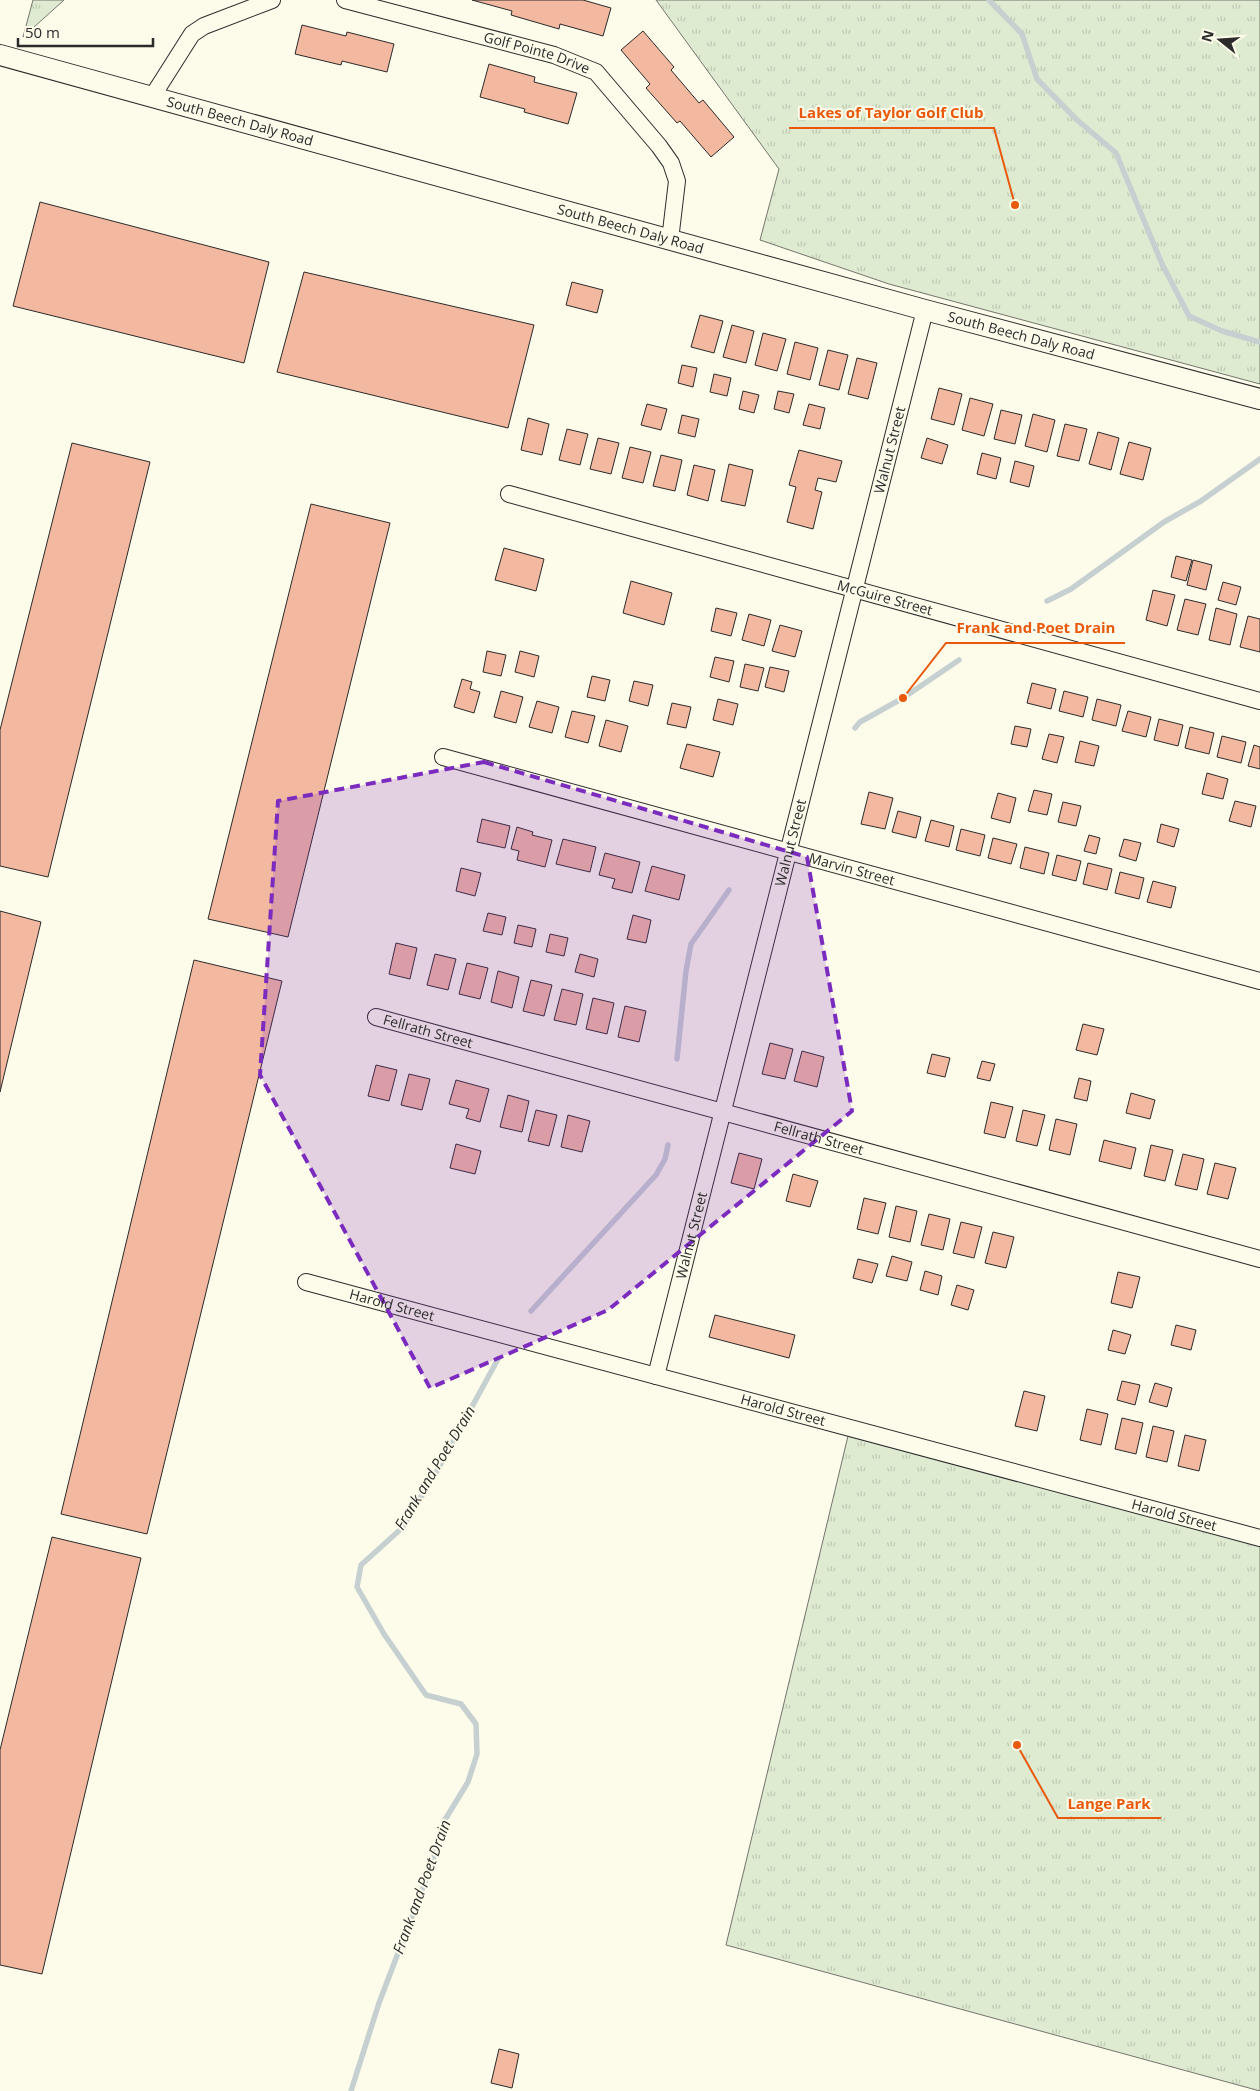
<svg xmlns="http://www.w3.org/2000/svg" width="1260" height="2091" viewBox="0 0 1260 2091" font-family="'Open Sans',sans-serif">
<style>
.grass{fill:url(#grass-tufts);stroke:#74746e}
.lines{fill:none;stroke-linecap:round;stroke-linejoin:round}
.stream{stroke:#c7d0d0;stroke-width:5.5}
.building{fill:#f2b8a0;stroke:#2b2b2b}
.minor-casing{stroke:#2b2b2b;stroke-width:18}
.tertiary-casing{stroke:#2b2b2b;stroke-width:22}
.minor{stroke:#fdfbea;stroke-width:16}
.tertiary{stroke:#fdfbea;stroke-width:20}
.marked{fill:#7b2cbf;fill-opacity:0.2;stroke:#7b2cbf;stroke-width:4;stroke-dasharray:10 6;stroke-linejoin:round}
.labels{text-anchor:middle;stroke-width:4;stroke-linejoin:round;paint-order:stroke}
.street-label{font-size:14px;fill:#2b2b2b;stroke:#fdfbea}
.water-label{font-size:15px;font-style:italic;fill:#2b2b2b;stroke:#fdfbea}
.leader{fill:none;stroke:#e8590c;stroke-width:2}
.callout-dot{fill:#e8590c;stroke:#fdfbea;stroke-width:2}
.callout-label{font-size:15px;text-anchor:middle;font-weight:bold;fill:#e8590c;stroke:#fdfbea;stroke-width:4;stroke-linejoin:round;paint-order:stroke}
</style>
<defs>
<pattern id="grass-tufts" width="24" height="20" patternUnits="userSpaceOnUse" patternTransform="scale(1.25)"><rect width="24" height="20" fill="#deebd1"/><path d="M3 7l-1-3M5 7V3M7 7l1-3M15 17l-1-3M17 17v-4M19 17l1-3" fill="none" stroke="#bfcab4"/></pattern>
</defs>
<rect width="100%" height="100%" fill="#fdfbea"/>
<path class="grass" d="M33 0H64L23 37Z
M656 0H1260V384L889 284 760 240 779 169Z
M848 1436 1260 1545V2091L726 1945Z"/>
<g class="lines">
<path class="stream" d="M989 0 1022 34 1037 79 1076 119 1116 153 1162 264 1189 316 1222 331 1260 342
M1047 601 1071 589 1164 522 1201 501 1260 459
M855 728 860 722 903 698 959 660
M677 1059 686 971 691 944 729 890
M531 1311 656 1175 665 1159 668 1145
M351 2091 379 2003 432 1864 443 1823 468 1782 477 1754 476 1724 461 1704 426 1695 384 1634 357 1587 361 1565 402 1528 438 1469 498 1359"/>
</g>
<path class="building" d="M472 0H583L611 8 603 36 560 24 559 29 511 15 512 11Z
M302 25 346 36 347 32 394 44 387 72 342 61 341 65 295 54Z
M643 31 674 67 671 70 699 103 703 100 734 137 711 157 680 121 677 123 646 88 650 84 621 50Z
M489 64 535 77 534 82 577 93 568 124 524 112 525 109 480 97Z
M40 202 269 262 244 363 13 306Z
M304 272 534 325 508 428 277 372Z
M572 282 603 290 597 313 566 305Z
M700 315 723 321 714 353 691 347Z
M732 325 754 331 746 363 723 357Z
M763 333 786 339 777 371 755 365Z
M795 342 818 348 810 380 787 374Z
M828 350 848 355 839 390 819 385Z
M857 358 877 363 868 399 848 394Z
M682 365 697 368 693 387 678 383Z
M714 374 731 378 727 396 710 392Z
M939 388 962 394 954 425 931 419Z
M743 391 759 395 754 413 739 409Z
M778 391 794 394 789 413 774 409Z
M970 398 993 404 984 436 962 430Z
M647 404 667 409 661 430 641 425Z
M809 404 825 408 820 429 803 425Z
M1001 410 1022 415 1015 444 994 439Z
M1033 414 1055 420 1047 452 1025 446Z
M682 415 699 419 695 437 678 433Z
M528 418 549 424 542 455 521 450Z
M1065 424 1087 429 1079 461 1057 456Z
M567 429 588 434 580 465 559 460Z
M1098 432 1119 438 1111 470 1089 464Z
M598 438 619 443 611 474 590 469Z
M927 438 948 445 942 464 921 458Z
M1129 442 1151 448 1143 480 1120 474Z
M72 443 150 462 48 877 0 866V730Z
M630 447 651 452 643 483 622 478Z
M799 450 842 461 836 482 818 478 815 490 822 492 813 529 787 522 796 487 789 485Z
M982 453 1001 458 996 479 977 474Z
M661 455 682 460 675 491 653 486Z
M1015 461 1034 466 1029 487 1010 482Z
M729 464 753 470 745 506 721 501Z
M694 465 715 470 708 501 687 495Z
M311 504 390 523 288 937 208 919Z
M504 548 544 559 536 591 495 580Z
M1176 556 1192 560 1186 581 1171 577Z
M1193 560 1212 565 1206 590 1187 585Z
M631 581 672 593 664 625 623 613Z
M1223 582 1241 587 1236 605 1218 600Z
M1153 590 1175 595 1167 626 1146 620Z
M1185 599 1206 604 1198 635 1177 630Z
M716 608 737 613 731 636 711 631Z
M1216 608 1237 614 1230 645 1209 640Z
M749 614 771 620 764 646 742 640Z
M1248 616 1260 619V652L1240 647Z
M780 625 802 631 795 657 772 651Z
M487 651 506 655 501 676 483 672Z
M520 651 539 656 534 677 515 672Z
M715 657 734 661 729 682 710 677Z
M745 664 764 668 758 691 740 687Z
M770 667 789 671 784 692 765 687Z
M592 676 610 680 605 701 587 697Z
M462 679 472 682 470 689 480 692 474 713 454 707Z
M634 681 653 685 648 706 629 701Z
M1032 683 1056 689 1051 709 1027 703Z
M501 691 523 697 516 723 494 717Z
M1064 691 1088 697 1083 717 1059 711Z
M718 699 738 704 733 725 713 720Z
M1097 699 1121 705 1116 726 1092 720Z
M537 701 559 707 552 733 529 727Z
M672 703 691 707 686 728 667 724Z
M572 711 595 716 588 743 565 737Z
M1128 711 1151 717 1146 737 1122 731Z
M1159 719 1183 725 1178 746 1154 740Z
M606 720 628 726 621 752 599 746Z
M1015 726 1031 729 1027 747 1011 744Z
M1190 727 1214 733 1209 754 1185 748Z
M1049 734 1064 737 1057 763 1042 759Z
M1222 736 1246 742 1241 763 1217 757Z
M1080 741 1099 746 1094 766 1075 762Z
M687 744 720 752 713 777 680 768Z
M1254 745 1260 747V769L1248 766Z
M1207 773 1228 779 1223 799 1202 794Z
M1034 790 1052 794 1047 815 1028 811Z
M869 792 893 798 885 829 861 824Z
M998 793 1016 798 1010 823 991 818Z
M1235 801 1256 806 1251 827 1229 821Z
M1063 802 1081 806 1076 826 1058 822Z
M898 811 921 817 916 838 892 832Z
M482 819 510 826 505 848 477 842Z
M931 820 954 826 949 847 925 841Z
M1161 824 1179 829 1174 847 1157 842Z
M517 827 533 832 532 835 552 840 545 867 517 860 519 851 511 849Z
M961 829 985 835 980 856 956 850Z
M1089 835 1100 838 1096 854 1084 851Z
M993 838 1017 844 1011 864 988 858Z
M563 839 596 847 590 872 556 864Z
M1124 839 1141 843 1136 861 1119 856Z
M1025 847 1049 853 1044 874 1020 868Z
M605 853 640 862 632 893 612 888 615 879 599 875Z
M1057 855 1081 861 1076 881 1052 875Z
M1088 863 1112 869 1107 890 1083 884Z
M652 866 685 875 679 900 645 891Z
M461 868 481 873 475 896 456 891Z
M1120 872 1144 878 1139 899 1115 893Z
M1153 881 1176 887 1171 908 1147 902Z
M0 911 41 922 0 1092Z
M488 913 506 917 502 935 483 931Z
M633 915 651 920 646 943 627 939Z
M518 925 536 929 532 947 514 943Z
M550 934 568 938 564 956 546 952Z
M396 943 417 948 410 979 389 974Z
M435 954 456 959 448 990 427 985Z
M580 954 598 959 594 977 575 972Z
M194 960 282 981 147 1534 61 1514Z
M467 963 488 968 480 999 459 994Z
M498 971 519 977 512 1008 491 1002Z
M531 980 552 985 544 1016 523 1011Z
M562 989 583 994 576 1025 554 1020Z
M593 998 614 1003 607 1034 586 1029Z
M625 1006 646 1011 639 1042 618 1037Z
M1083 1024 1104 1029 1097 1055 1076 1050Z
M770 1043 793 1049 785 1079 762 1074Z
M802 1051 824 1057 817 1087 794 1081Z
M932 1054 950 1058 945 1077 927 1073Z
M982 1061 995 1064 990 1081 977 1078Z
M376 1065 397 1070 389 1101 368 1096Z
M409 1074 430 1079 422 1110 401 1105Z
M1079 1078 1091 1081 1087 1101 1074 1098Z
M456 1080 489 1089 480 1122 466 1118 469 1109 449 1104Z
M1131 1093 1155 1100 1150 1119 1126 1113Z
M508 1095 529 1101 522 1132 500 1127Z
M991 1102 1013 1107 1005 1138 984 1133Z
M536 1110 557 1115 549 1146 528 1141Z
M1023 1110 1045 1115 1037 1146 1016 1141Z
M568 1115 590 1121 582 1152 561 1147Z
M1056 1119 1077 1124 1070 1155 1049 1150Z
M1104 1140 1136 1148 1131 1169 1099 1161Z
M456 1144 481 1151 475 1174 450 1168Z
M1151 1145 1173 1150 1165 1181 1144 1176Z
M739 1153 762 1159 754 1189 731 1183Z
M1183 1154 1204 1159 1197 1190 1175 1185Z
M1215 1163 1236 1168 1228 1199 1207 1194Z
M793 1174 818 1181 810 1207 786 1201Z
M864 1198 886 1203 878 1234 857 1229Z
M896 1206 917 1211 910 1242 889 1237Z
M929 1214 950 1219 943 1250 921 1245Z
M961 1222 982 1227 974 1258 953 1253Z
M993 1232 1014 1237 1006 1268 985 1263Z
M892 1256 912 1262 907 1281 886 1276Z
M858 1259 878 1264 872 1283 853 1278Z
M925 1271 942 1276 938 1295 920 1290Z
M1118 1272 1140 1277 1132 1308 1111 1303Z
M957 1285 974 1290 968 1310 951 1305Z
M715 1315 795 1335 789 1358 709 1337Z
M1176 1325 1196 1330 1191 1350 1171 1345Z
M1113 1330 1131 1335 1125 1354 1108 1350Z
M1122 1381 1140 1385 1135 1405 1117 1400Z
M1155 1383 1172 1388 1167 1407 1149 1402Z
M1024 1391 1045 1396 1037 1431 1015 1426Z
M1087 1409 1108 1414 1101 1445 1080 1440Z
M1122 1418 1143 1423 1136 1454 1115 1449Z
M1153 1426 1174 1431 1167 1462 1146 1457Z
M1185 1435 1206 1440 1199 1471 1178 1466Z
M52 1537 141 1558 42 1974 0 1965V1750Z
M499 2049 519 2054 512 2088 491 2083Z"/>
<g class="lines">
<g class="minor-casing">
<g id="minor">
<path id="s1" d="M345 0 554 55 596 72 659 146 671 163 677 181 670 240"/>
<path d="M152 97 192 34 204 26 272 0"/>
<path id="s2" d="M509 494 1260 701"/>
<path id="s3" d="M443 757 1260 981"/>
<path id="s4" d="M376 1017 1260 1259"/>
<path id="s5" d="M306 1282 1260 1538"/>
<path id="s6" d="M656 1376 925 310"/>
</g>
</g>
<g class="tertiary-casing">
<g id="tertiary">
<path id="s7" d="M0 55 925 310 1260 399"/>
</g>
</g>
<use href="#minor" class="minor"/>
<use href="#tertiary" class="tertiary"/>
</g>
<path class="marked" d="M484 762 807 857 852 1111 608 1310 430 1388 260 1075 278 801Z"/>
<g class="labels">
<g class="street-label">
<text dy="5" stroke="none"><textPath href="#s1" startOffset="199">Golf Pointe Drive</textPath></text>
<text dy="5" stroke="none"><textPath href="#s7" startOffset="249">South Beech Daly Road</textPath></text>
<text dy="5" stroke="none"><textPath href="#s7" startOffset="654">South Beech Daly Road</textPath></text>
<text dy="5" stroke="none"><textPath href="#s7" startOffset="1059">South Beech Daly Road</textPath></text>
<text dy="5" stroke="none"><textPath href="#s6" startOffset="955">Walnut Street</textPath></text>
<text dy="5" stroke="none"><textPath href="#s2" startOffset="390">McGuire Street</textPath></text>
<text dy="5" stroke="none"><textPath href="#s6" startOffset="550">Walnut Street</textPath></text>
<text dy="5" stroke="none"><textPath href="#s3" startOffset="424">Marvin Street</textPath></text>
<text dy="5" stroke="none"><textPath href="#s4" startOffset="54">Fellrath Street</textPath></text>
<text dy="5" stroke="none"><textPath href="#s4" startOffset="459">Fellrath Street</textPath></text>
<text dy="5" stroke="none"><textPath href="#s6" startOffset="145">Walnut Street</textPath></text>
<text dy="5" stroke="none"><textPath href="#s5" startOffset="89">Harold Street</textPath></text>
<text dy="5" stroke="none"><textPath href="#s5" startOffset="494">Harold Street</textPath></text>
<text dy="5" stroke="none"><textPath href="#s5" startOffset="899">Harold Street</textPath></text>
</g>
<g class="water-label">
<text transform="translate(435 1468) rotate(-59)" y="5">Frank and Poet Drain</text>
<text transform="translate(422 1887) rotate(-70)" y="5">Frank and Poet Drain</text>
</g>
</g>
<path class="leader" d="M1015 205L994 128H789M903 698L946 643H1125M1017 1745L1058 1818H1161"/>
<g class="callout-dot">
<circle cx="1015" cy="205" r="5"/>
<circle cx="903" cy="698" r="5"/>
<circle cx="1017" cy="1745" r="5"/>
</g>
<g class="callout-label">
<text x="891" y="118">Lakes of Taylor Golf Club</text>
<text x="1036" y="633">Frank and Poet Drain</text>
<text x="1109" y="1809">Lange Park</text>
</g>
<g transform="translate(1220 40) rotate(287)" stroke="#fdfbea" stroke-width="4" paint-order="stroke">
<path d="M0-4L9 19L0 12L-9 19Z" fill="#2b2b2b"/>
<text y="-8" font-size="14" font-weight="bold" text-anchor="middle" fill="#2b2b2b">N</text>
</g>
<path d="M18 38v8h135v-8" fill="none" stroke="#2b2b2b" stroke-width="2.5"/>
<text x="25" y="38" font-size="15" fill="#2b2b2b" stroke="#fdfbea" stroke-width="4" paint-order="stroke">50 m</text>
</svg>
